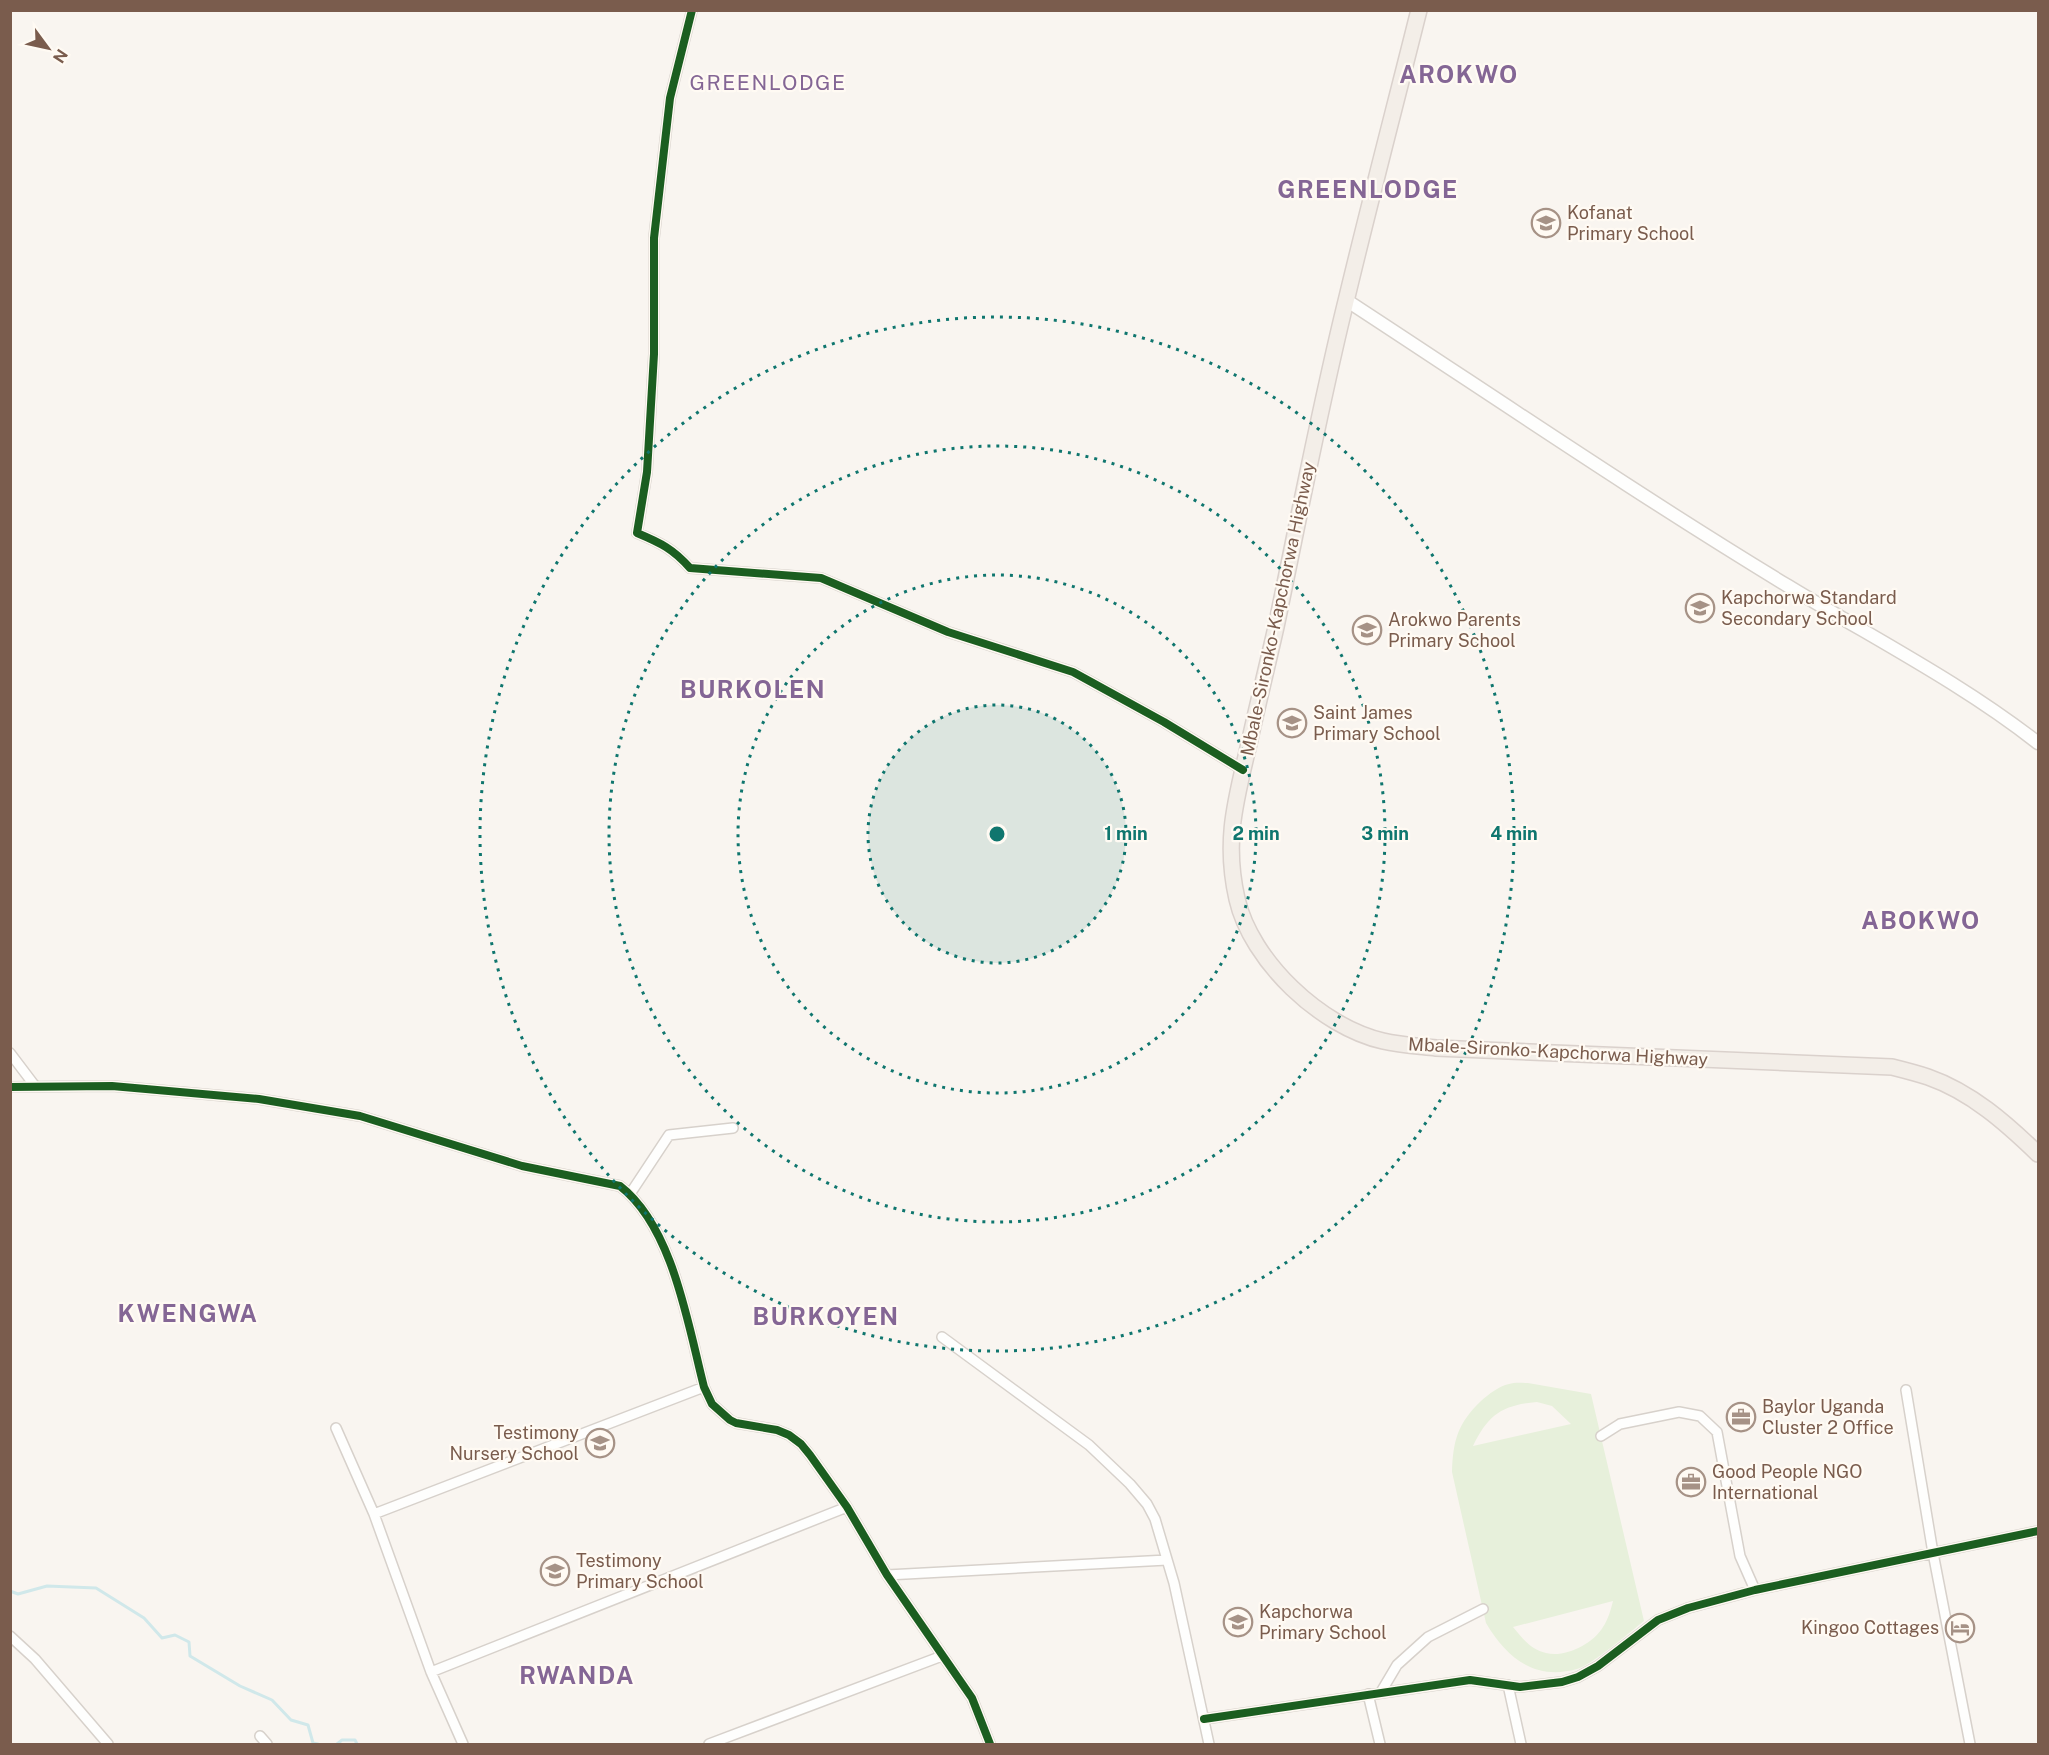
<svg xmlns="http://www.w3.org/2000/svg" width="2049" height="1755" viewBox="0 0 2049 1755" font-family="'Public Sans',sans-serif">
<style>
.green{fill:#e7f0db;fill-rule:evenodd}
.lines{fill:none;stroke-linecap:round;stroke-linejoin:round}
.stream{stroke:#d0e8ea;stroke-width:3}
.minor-casing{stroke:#d7d1cb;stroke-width:12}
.tertiary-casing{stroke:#d7d1cb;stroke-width:15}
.primary-casing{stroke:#dad1cc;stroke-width:18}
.minor{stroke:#fefefd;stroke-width:9}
.tertiary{stroke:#fefefd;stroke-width:12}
.primary{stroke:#f3eee8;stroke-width:15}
.cycleway-casing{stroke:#fffaf3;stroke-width:11}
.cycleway{stroke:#1b5e20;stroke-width:8}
.ring{fill:none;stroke:#0f766e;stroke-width:3;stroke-dasharray:3 6}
.labels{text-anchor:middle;stroke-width:4.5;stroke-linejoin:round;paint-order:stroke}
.poi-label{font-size:18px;fill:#7a5c4d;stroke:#fffaf3;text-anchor:start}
.street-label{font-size:18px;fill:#7a5c4d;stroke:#fffaf3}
.quarter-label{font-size:21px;letter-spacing:1.5px;fill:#846695;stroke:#fffaf3}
.district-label{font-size:24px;font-weight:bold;letter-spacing:1.5px;fill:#846695;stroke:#fffaf3}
.centre{fill:#0f766e;stroke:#fffaf3;stroke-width:3}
.ring-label{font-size:18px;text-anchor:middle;font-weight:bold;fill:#0f766e;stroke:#fffaf3;stroke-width:4.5;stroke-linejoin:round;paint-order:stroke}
</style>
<rect width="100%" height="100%" fill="#f9f5f0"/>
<path class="green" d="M1528 1383 1591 1394 1644 1621C1630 1632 1592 1665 1577 1669 1534 1681 1506 1657 1486 1623L1452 1472C1453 1440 1458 1423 1481 1401 1489 1394 1499 1386 1509 1384 1515 1382 1522 1383 1528 1383ZM1537 1402 1552 1406 1571 1424 1473 1446C1488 1415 1502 1405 1537 1402ZM1613 1601C1611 1609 1608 1620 1603 1627 1593 1644 1565 1658 1546 1653 1531 1650 1522 1638 1513 1627Z"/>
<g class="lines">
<path class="stream" d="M10 1591 18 1594 47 1586 96 1588 144 1618 162 1638 175 1635 189 1642 190 1656 240 1686 272 1700 291 1720 308 1725 313 1743 318 1744
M337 1744 342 1740H355L357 1744"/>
<g class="minor-casing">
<path id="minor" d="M692 10 670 98 654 238V354L647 472 637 533C661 543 673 549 690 568L821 578 948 632 1073 672 1164 722 1243 770
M10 1053 35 1086
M10 1087 112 1086 259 1099 360 1116 522 1166 620 1186C673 1227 688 1325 704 1387L712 1404 730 1420 736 1423 777 1430 789 1435 801 1444 810 1455 847 1507 887 1575 972 1698 990 1744
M630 1194 669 1135 733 1128
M942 1337 1089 1445 1130 1484 1147 1504 1155 1519 1174 1583 1209 1744
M1906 1390 1933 1553 1970 1744
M336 1428 374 1514 431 1672 463 1744
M1601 1436 1620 1424 1679 1412 1700 1416 1717 1432 1740 1556 1755 1590
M374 1514 704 1387
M887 1575 1167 1560
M10 1636 35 1659 108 1744
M431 1672 847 1507
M1508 1685 1521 1744
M1381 1692 1397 1665 1428 1637 1483 1609
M1368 1694 1380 1744
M1204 1719 1470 1680 1520 1687 1562 1682 1578 1677 1598 1666 1658 1620 1688 1608 1755 1590 2038 1531
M260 1736 267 1744
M709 1744 942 1656"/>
</g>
<g class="tertiary-casing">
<path id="tertiary" d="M1346 300C1493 396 1638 495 1788 586 1873 638 1960 682 2038 743"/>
</g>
<g class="primary-casing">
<path id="primary" d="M1419 10C1395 106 1370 201 1347 297 1320 406 1299 517 1276 627 1267 667 1257 707 1248 748 1235 803 1224 842 1237 899 1251 961 1321 1027 1383 1041 1400 1045 1418 1046 1436 1048L1892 1067C1904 1070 1916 1073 1928 1077 1971 1092 2006 1123 2038 1154"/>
</g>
<use href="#minor" class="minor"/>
<use href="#tertiary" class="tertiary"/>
<use href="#primary" class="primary"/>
<g class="cycleway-casing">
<path id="cycleway" d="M692 10 670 98 654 238V354L647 472 637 533C661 543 673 549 690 568L821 578 948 632 1073 672 1164 722 1243 770
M10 1087 112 1086 259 1099 360 1116 522 1166 620 1186C673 1227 688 1325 704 1387L712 1404 730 1420 736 1423 777 1430 789 1435 801 1444 810 1455 847 1507 887 1575 972 1698 990 1744
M1204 1719 1470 1680 1520 1687 1562 1682 1578 1677 1598 1666 1658 1620 1688 1608 1755 1590 2038 1531"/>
</g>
<use href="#cycleway" class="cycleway"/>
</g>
<circle cx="997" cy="834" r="129" fill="#0f766e" fill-opacity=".12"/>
<g class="ring">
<circle cx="997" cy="834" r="129"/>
<circle cx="997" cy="834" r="259"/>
<circle cx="997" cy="834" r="388"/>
<circle cx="997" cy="834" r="517"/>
</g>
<defs>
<g id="school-ring" transform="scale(1.5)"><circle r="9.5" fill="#fffaf3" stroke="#a69286" stroke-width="1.5"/><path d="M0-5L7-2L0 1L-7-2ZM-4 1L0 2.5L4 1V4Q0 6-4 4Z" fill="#a69286"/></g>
<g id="office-ring" transform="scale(1.5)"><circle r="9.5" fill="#fffaf3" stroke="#a69286" stroke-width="1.5"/><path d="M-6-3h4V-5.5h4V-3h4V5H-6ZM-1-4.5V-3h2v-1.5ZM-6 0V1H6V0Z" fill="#a69286"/></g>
<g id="hotel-ring" transform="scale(1.5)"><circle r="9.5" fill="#fffaf3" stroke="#a69286" stroke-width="1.5"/><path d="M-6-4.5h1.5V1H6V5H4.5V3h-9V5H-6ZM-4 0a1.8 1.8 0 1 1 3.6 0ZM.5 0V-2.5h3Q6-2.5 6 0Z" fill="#a69286"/></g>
</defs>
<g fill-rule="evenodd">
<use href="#school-ring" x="1546" y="223"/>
<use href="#school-ring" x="1700" y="608"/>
<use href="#school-ring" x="1367" y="630"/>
<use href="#school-ring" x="1292" y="723"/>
<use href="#office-ring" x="1741" y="1417"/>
<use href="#school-ring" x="600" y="1443"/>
<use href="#office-ring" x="1691" y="1482"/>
<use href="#school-ring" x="555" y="1571"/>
<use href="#school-ring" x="1238" y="1622"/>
<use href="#hotel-ring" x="1960" y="1628"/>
</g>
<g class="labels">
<g class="poi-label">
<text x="1567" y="219">Kofanat<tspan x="1567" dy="21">Primary School</tspan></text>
<text x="1721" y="604">Kapchorwa Standard<tspan x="1721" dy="21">Secondary School</tspan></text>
<text x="1388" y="626">Arokwo Parents<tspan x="1388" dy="21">Primary School</tspan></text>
<text x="1313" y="719">Saint James<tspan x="1313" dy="21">Primary School</tspan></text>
<text x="1762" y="1413">Baylor Uganda<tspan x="1762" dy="21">Cluster 2 Office</tspan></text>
<text x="579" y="1439" text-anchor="end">Testimony<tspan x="579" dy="21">Nursery School</tspan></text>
<text x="1712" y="1478">Good People NGO<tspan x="1712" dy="21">International</tspan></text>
<text x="576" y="1567">Testimony<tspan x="576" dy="21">Primary School</tspan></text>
<text x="1259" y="1618">Kapchorwa<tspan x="1259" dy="21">Primary School</tspan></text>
<text x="1939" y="1634" text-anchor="end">Kingoo Cottages</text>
</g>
<g class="street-label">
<text transform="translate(1278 609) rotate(-78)" y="6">Mbale-Sironko-Kapchorwa Highway</text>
<text transform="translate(1558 1052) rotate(3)" y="6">Mbale-Sironko-Kapchorwa Highway</text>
</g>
<g class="quarter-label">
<text x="768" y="90">GREENLODGE</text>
</g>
<g class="district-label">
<text x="1459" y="83">AROKWO</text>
<text x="1368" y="198">GREENLODGE</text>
<text x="753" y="698">BURKOLEN</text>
<text x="1921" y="929">ABOKWO</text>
<text x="188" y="1322">KWENGWA</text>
<text x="826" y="1325">BURKOYEN</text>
<text x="577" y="1684">RWANDA</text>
</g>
</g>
<circle cx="997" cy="834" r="9" class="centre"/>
<g class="ring-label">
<text x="1126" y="840">1 min</text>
<text x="1256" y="840">2 min</text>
<text x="1385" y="840">3 min</text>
<text x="1514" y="840">4 min</text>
</g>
<rect width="2049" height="1755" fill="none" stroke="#7a5c4d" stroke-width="24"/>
<g transform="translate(48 48) rotate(123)" stroke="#fffaf3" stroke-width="4.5" paint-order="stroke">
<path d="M0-4.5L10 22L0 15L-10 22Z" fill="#7a5c4d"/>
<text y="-9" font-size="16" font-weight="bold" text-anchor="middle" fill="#7a5c4d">N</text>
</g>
</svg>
